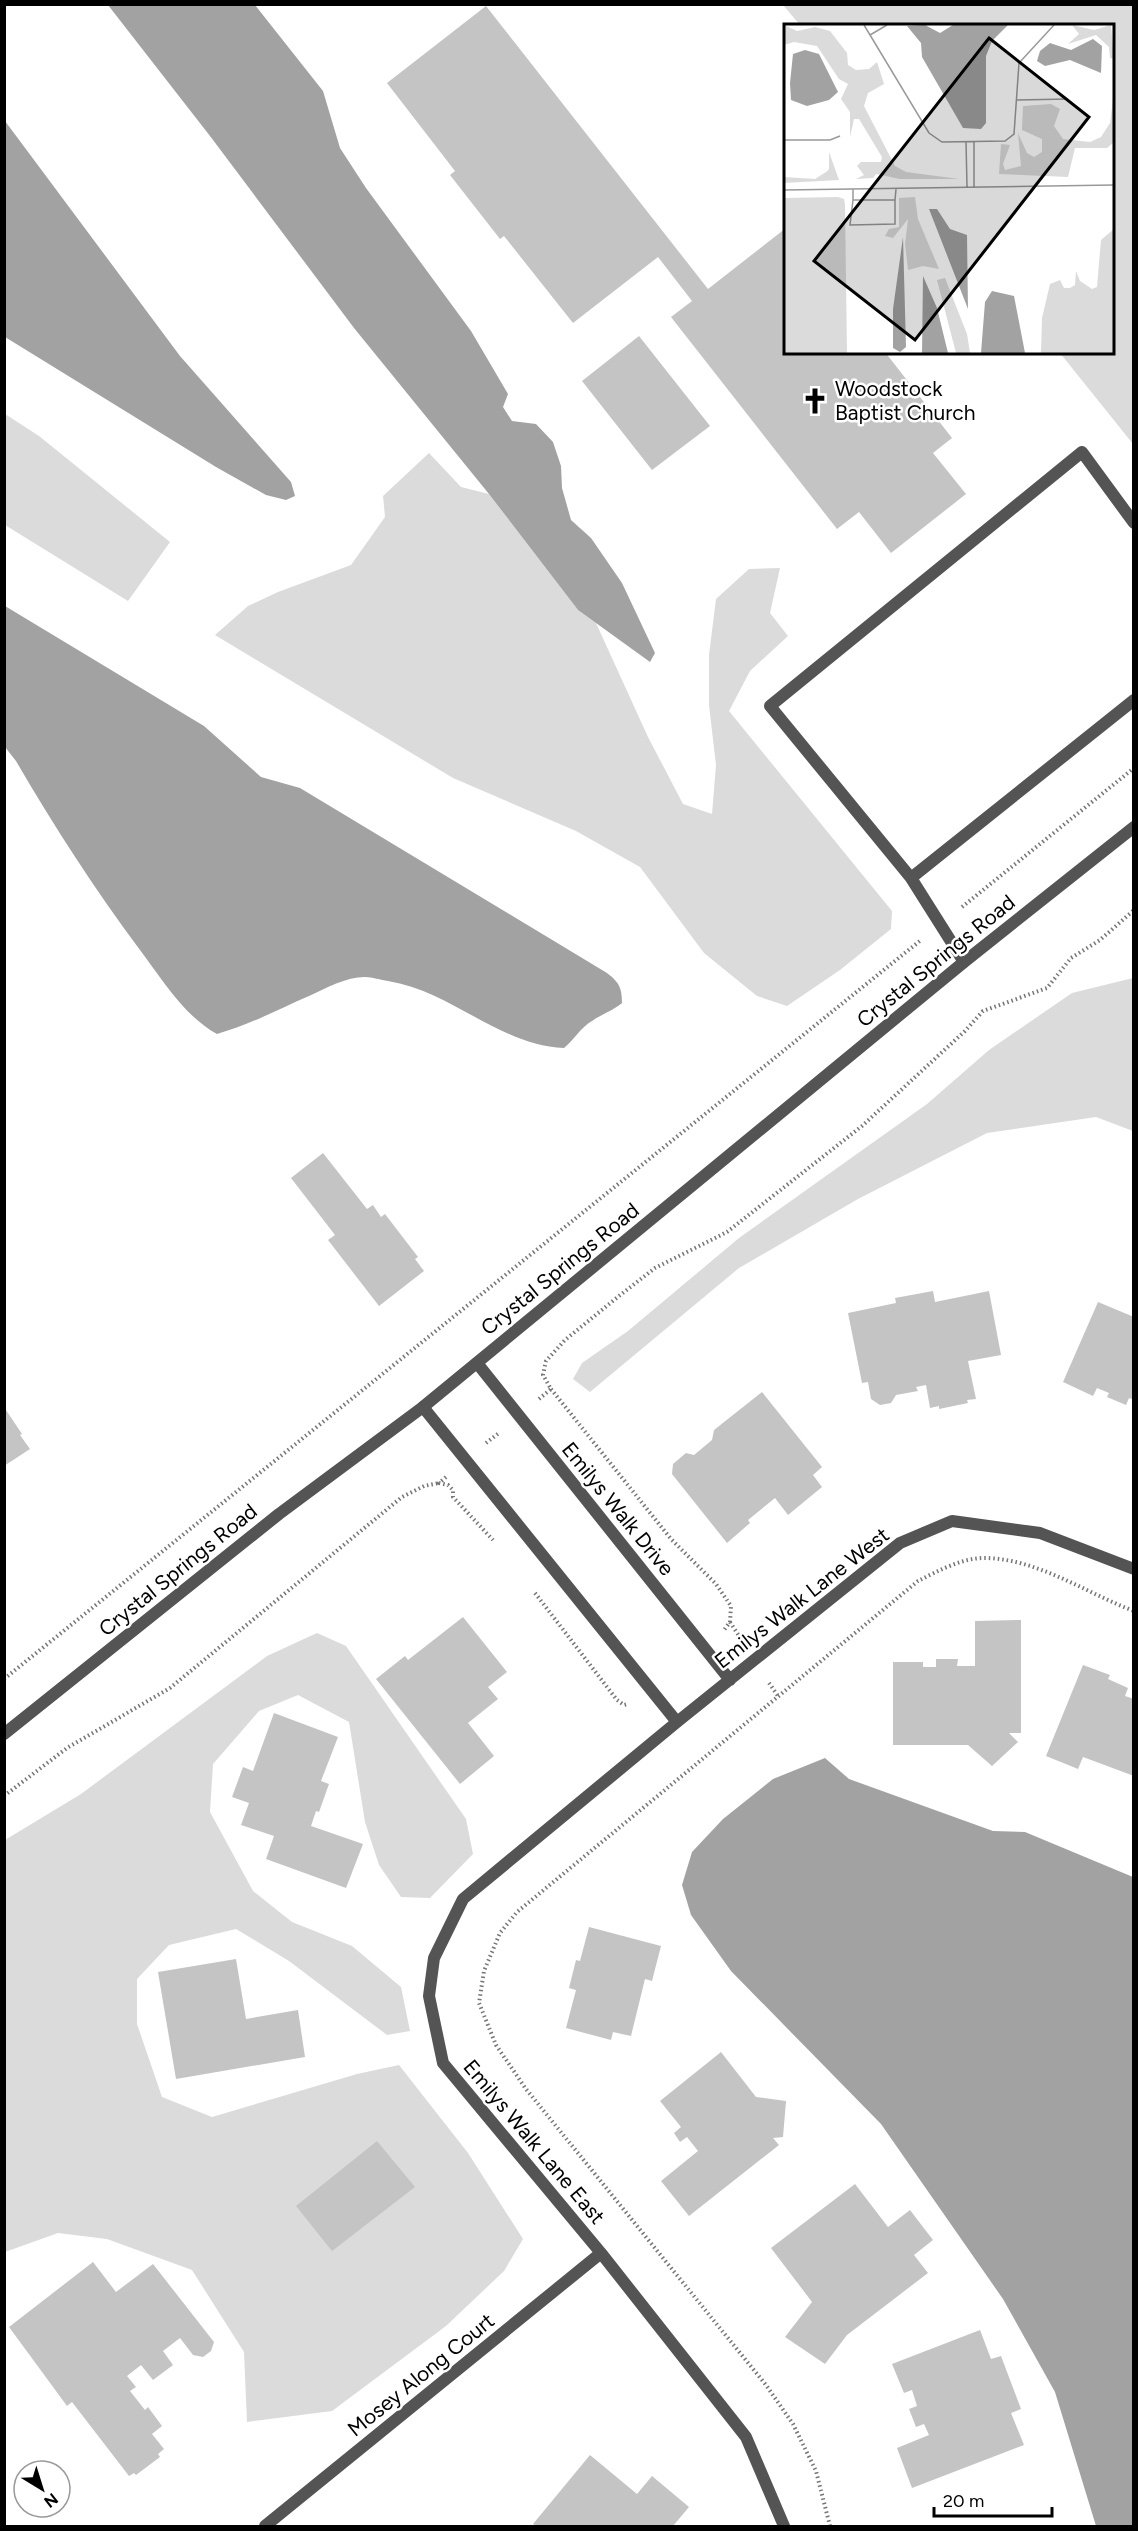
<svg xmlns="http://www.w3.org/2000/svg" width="1138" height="2531" viewBox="0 0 1138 2531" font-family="Figtree,sans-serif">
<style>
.green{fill:#dbdbdb}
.water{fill:#a2a2a2}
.building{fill:#c4c4c4}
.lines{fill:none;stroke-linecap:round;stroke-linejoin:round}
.path{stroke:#767676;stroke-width:4;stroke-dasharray:1.5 3;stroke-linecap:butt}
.service{stroke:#545454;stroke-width:12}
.minor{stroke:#545454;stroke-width:12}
.tertiary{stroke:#545454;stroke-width:12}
.labels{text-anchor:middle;stroke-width:5;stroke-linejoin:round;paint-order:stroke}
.poi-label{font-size:21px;fill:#000;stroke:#fff;text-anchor:start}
.street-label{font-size:21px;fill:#000;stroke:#fff}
.inset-road{fill:none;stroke:#999;stroke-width:1.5}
.view{fill:#000;fill-opacity:0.15;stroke:#000;stroke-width:3}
.inset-edge{fill:none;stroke:#000;stroke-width:3}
</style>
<rect width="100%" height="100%" fill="#fff"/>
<path class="green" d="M783 5H1133V444L1060 353 1112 352V26L800 25Z
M5 414 39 436 170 542 128 601 5 525Z
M429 453 461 487 489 494 578 610 596 623 648 737 683 804 712 814 716 765 709 705V655L716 599 749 569 780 568 770 613 788 636 750 671 729 711 892 911 891 929 840 970 787 1006 757 996 704 953 640 867 576 831 453 778 215 635 248 606 278 592 351 565 385 517 383 496Z
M1133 978V1131L1096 1117 987 1133 858 1199 739 1268 590 1392 573 1379 582 1363 628 1331 739 1238 927 1104 989 1050 1072 993Z
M317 1633 346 1646 466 1819 473 1854 430 1898 401 1897 379 1865 365 1822 349 1722 298 1695 259 1711 213 1764 210 1812 253 1891 292 1922 352 1946 401 1987 410 2031 387 2035 289 1961 236 1929 169 1945 137 1979V2024L162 2097 212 2117 357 2074 399 2065 468 2153 523 2239 504 2271 446 2326 332 2411 247 2422 244 2352 192 2270 107 2239 58 2233 5 2252V1840L81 1794 267 1656Z"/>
<path class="water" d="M108 5H255L323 91 340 148 366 188 471 331 508 394 503 407 512 421 536 424 553 442 561 466 562 488 571 520 591 538 622 583 655 653 650 662 578 610 489 494 354 328 210 136Z
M5 121 180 356 291 482 295 496 286 500 266 495 216 467 5 337Z
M5 606 204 726 261 777 300 788 607 973C619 982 622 988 622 1003 612 1011 602 1014 592 1021 581 1027 574 1040 564 1048 501 1046 451 991 388 981 381 980 372 977 365 977 346 977 326 988 309 996 279 1009 249 1025 217 1034 184 1016 162 979 140 950 94 888 55 828 16 761L5 747Z
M825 1758 849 1779 993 1831 1025 1832 1133 1877V2526H1096L1055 2392 1003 2299 881 2124 731 1971 691 1915 682 1885 692 1852 723 1819 773 1779Z"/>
<path class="building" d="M486 6 708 289 786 228V352H885L952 438 933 453 966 494 891 553 859 512 837 529 671 317 692 301 658 257 573 323 504 236 500 239 450 175 455 171 387 83Z
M639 336 710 426 652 470 582 381Z
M323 1153 367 1209 373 1205 381 1217 385 1214 418 1257 415 1259 424 1271 379 1306 328 1240 335 1235 291 1178Z
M933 1291 935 1302 989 1291 1001 1355 968 1361 976 1399 967 1400 968 1403 939 1409V1406L930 1408 926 1385 916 1387 918 1391 896 1395 891 1403 880 1405 871 1399 868 1382 862 1383 848 1313 896 1303 895 1298Z
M1098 1302 1134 1317V1400L1129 1398 1126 1405 1107 1397 1109 1393 1097 1388 1093 1396 1063 1382Z
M762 1392 822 1467 813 1475 822 1487 788 1515 775 1498 748 1520 750 1523 727 1543 672 1474 673 1464 686 1453 694 1455 712 1440 714 1430Z
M4 1407 22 1434 20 1435 30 1449 4 1466Z
M463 1617 507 1672 488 1687 498 1699 468 1723 494 1756 460 1784 376 1679 405 1656 408 1660Z
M1021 1620V1733H1009L1018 1742 992 1766 968 1745H893V1662H923V1667H936V1659H958L957 1666H975V1621Z
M1083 1665 1110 1675 1108 1679 1128 1688 1125 1696 1134 1699V1776L1083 1757 1078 1769 1046 1756Z
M274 1713 338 1737 321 1781 329 1784 319 1812 316 1811 311 1826 363 1844 346 1888 266 1859 274 1836 241 1825 249 1803 232 1797 243 1767 253 1771Z
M589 1927 661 1946 652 1981 645 1979 631 2036 613 2032 611 2040 566 2028 576 1990 569 1988 576 1960 580 1961Z
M236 1959 246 2019 298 2010 305 2057 176 2079 158 1972Z
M721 2052 756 2097 786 2101 783 2137 773 2138 779 2145 689 2216 661 2181 698 2151 687 2137 680 2142 674 2133 681 2127 660 2101Z
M377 2141 415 2187 332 2251 296 2206Z
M855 2184 888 2227 910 2210 933 2240 914 2255 928 2273 847 2335 825 2364 785 2337 812 2302 771 2248Z
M93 2262 116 2292 153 2264 214 2342 211 2351 203 2357 193 2355 180 2338 163 2351 173 2365 153 2380 141 2365 127 2376 136 2387 130 2391 145 2410 148 2407 162 2426 152 2434 164 2449 158 2454 160 2457 136 2475 134 2473 129 2476 72 2402 67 2406 9 2327Z
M980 2330 991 2359 1001 2356 1021 2409 1011 2413 1024 2445 912 2488 897 2448 929 2435 924 2424 916 2427 909 2409 917 2406 912 2390 904 2393 892 2364Z
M590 2455 637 2494 652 2476 689 2507 673 2526H536L533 2524Z"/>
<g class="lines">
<path class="path" d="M962 907 1134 768
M551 1389 671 1539 716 1584 731 1606 730 1622 724 1630
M539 1399 551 1389 543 1375 546 1361 565 1340 619 1296 655 1268 727 1232 862 1126 965 1031 983 1011 1047 988 1071 958 1100 940 1134 910
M486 1443 499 1433
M446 1477 439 1483 448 1485 453 1490V1497L493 1540
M535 1593 617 1700 624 1705 628 1704
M730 1622 741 1639
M4 1679 921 940
M769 1683 778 1696
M4 1796 67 1748 170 1688 402 1497 424 1486 439 1483
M830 2526 816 2471 793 2424 766 2385 526 2089 496 2045 479 2003 484 1971 500 1933 517 1912 918 1581C938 1571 963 1557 987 1558 1040 1560 1086 1593 1134 1611"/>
<path class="service" d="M911 878 770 706 1082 452 1134 523
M964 962 911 878 1134 700"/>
<path class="minor" d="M477 1363 730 1680
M423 1407 677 1722
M265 2526 601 2253
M784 2526 746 2437 601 2253 443 2063 429 1996 434 1958 463 1899 677 1722 900 1543 952 1521 1040 1533 1134 1569"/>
<path class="tertiary" d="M4 1734 279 1514 423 1407 964 962 1134 827"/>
</g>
<defs>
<g id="church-bare" transform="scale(2.07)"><path d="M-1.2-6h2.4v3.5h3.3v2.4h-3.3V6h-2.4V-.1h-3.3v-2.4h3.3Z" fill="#000" stroke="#fff" stroke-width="2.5" paint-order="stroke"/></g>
</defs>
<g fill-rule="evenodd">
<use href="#church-bare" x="815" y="401"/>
</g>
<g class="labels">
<g class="poi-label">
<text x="835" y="396">Woodstock<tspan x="835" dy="24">Baptist Church</tspan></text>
</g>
<g class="street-label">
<text transform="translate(936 961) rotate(-39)" y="7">Crystal Springs Road</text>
<text transform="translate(560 1269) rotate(-39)" y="7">Crystal Springs Road</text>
<text transform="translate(618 1509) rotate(51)" y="7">Emilys Walk Drive</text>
<text transform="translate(178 1570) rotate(-39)" y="7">Crystal Springs Road</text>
<text transform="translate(802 1598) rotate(-38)" y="7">Emilys Walk Lane West</text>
<text transform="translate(534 2142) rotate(50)" y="7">Emilys Walk Lane East</text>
<text transform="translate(421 2375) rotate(-39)" y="7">Mosey Along Court</text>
</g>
</g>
<g transform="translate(784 24)">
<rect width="330" height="330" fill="#fff"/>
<path d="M0 1 13 7 31 3 46 7 63 29 64 41 72 46 85 45 93 38 100 60 84 69 80 82 111 142 122 148 175 155H116L92 150 89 154 72 155 80 151 73 142 77 138H97L98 133 75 95H70L66 113V88L57 75 64 60 55 55 33 22 10 18 0 21ZM288 1 310 6 327 1 330 35 326 34 325 23 312 11 284 20 295 10ZM330 67V118L323 124H291L284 153 215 150 217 120 226 121 219 140 221 146 237 142 234 109 243 129 250 133 258 128V115L238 106 239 82 267 80 276 85 270 102 279 115 306 118 317 113 326 99ZM45 128 55 156 0 159V153L31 155 42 148 45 145ZM54 173 60 175 61 181 63 329H0V174ZM131 173 134 195 155 245 139 242 124 246 121 220 124 195 109 214 101 212 105 205 115 203V174ZM330 205V329H257L258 294 266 260 276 256 280 264H286L291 261 292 247 296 257 308 265 313 263 317 216ZM161 254 183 310 186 329H172L153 256Z" fill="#dbdbdb"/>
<path d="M141 1 156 9 169 1H224L208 17 202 32V99L197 105 179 104 138 33 137 19 123 2ZM309 15 318 22 317 49 286 36 261 42 253 37 256 27 266 19 287 26ZM21 26 35 30 54 68 45 76 23 82 7 76 6 59 9 30ZM145 185H153L166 205 183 211 184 285ZM119 213 122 323 116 328 109 324V285ZM139 252 153 284 164 329H138ZM208 267 230 272 241 329H197L201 278Z" fill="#a2a2a2"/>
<path class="inset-road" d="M80 1 145 109 158 118 221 117 230 110 235 39 270 1M86 11 103 1M233 76 284 75M0 116H46L56 112M182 117 183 163M190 117V163M69 165V176H111L112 165M0 166 330 161M69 176 66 201 111 200V176"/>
<path class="view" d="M205 14 305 93 131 316 30 237Z"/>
<rect width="330" height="330" class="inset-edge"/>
</g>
<rect width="1138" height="2531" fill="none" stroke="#000000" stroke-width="12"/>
<g transform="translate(42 2489) rotate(142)"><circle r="28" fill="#ffffff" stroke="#999999" stroke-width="1.5"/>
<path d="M0-4.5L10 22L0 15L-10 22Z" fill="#000000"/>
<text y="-9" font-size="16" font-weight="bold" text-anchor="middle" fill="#000000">N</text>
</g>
<path d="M934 2507v9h118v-9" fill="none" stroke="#000000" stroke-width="3"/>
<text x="943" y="2507" font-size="18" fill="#000000" stroke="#ffffff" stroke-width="4.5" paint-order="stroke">20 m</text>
</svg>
